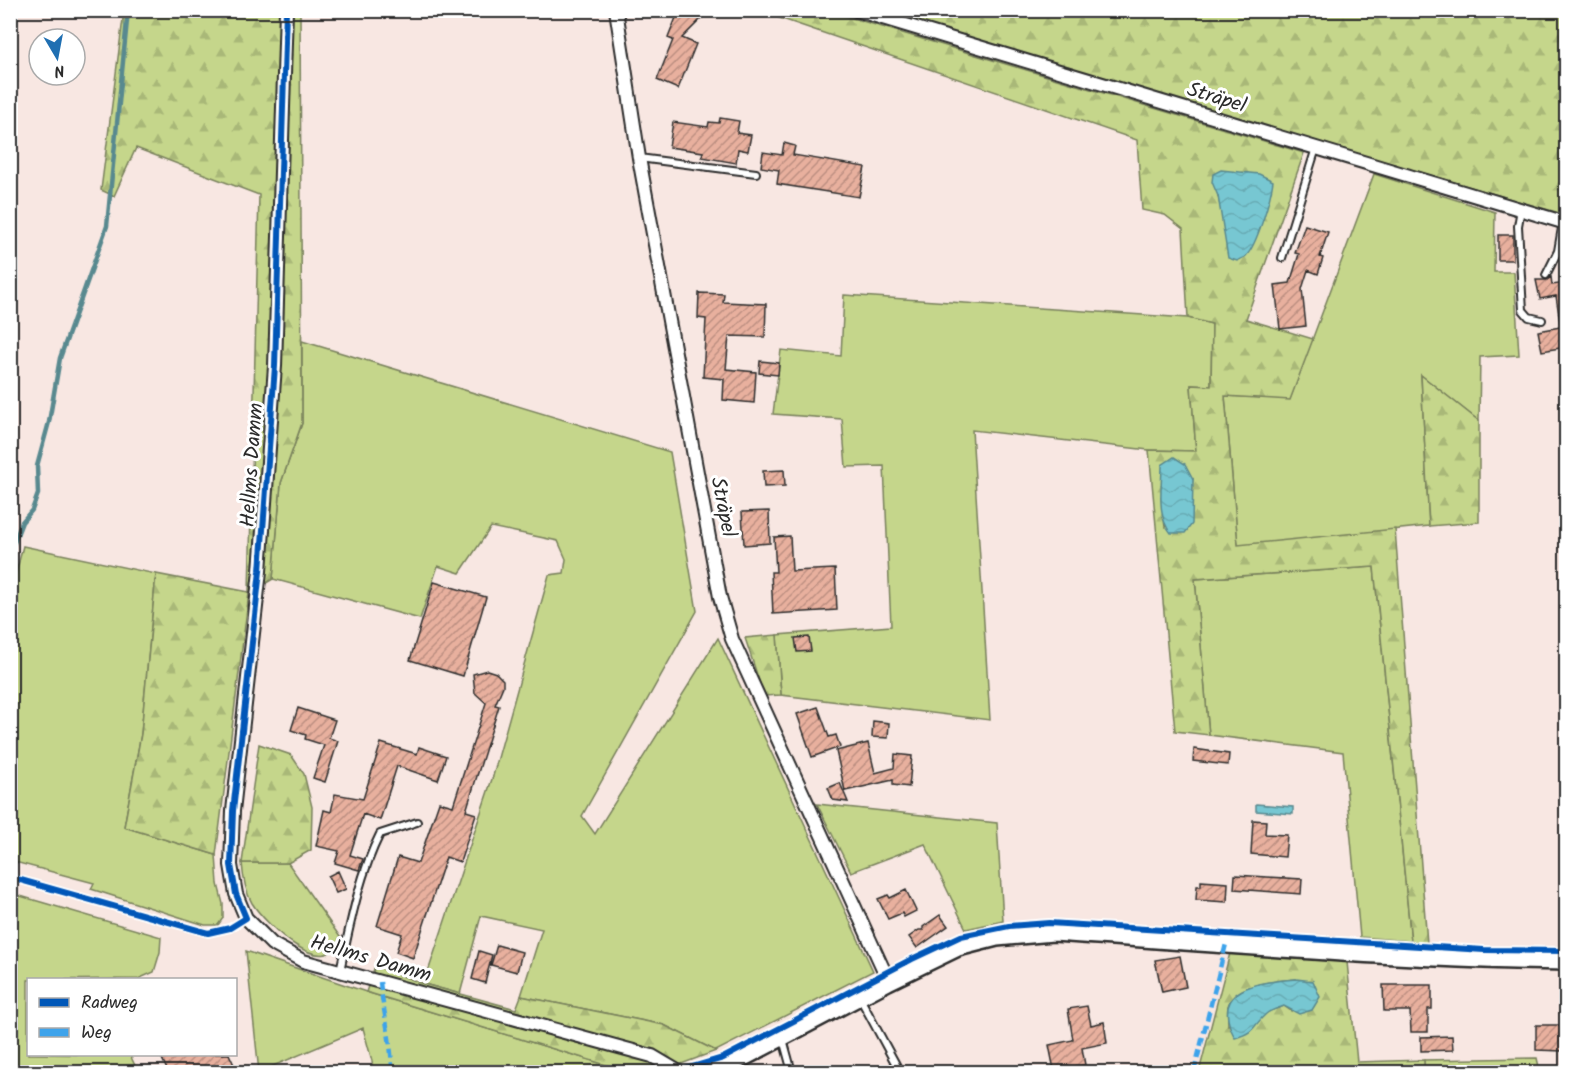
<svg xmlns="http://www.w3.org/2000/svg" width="1577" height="1083" viewBox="0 0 1577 1083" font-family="Kalam,sans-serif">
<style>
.grass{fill:#c5d68b;stroke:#78805b;stroke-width:1.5}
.forest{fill:url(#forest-firs);stroke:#78805b;stroke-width:1.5;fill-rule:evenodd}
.water{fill:url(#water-waves);stroke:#59898f;stroke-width:1.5}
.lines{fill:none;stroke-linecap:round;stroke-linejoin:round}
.stream{stroke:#59898f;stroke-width:4.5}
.building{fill:url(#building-hatch);stroke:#2b2b2b;stroke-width:1.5}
.service-casing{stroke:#2b2b2b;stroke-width:10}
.minor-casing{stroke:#2b2b2b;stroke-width:16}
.tertiary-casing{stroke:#2b2b2b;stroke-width:20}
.service{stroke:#fff;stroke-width:6}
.minor{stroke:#fff;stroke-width:12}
.tertiary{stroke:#fff;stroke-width:15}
.quiet{stroke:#3ea3eb;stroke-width:4.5;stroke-dasharray:9 4.5;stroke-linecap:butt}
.cycleway-casing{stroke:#fff;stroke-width:10}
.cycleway{stroke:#0057b8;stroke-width:6}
.labels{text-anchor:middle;stroke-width:6;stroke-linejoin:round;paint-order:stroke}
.street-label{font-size:21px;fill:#2b2b2b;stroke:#fff}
</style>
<defs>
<pattern id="forest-firs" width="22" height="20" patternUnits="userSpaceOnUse" patternTransform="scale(1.5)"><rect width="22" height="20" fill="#c5d68b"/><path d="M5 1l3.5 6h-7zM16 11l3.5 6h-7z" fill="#a9b878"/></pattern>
<pattern id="water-waves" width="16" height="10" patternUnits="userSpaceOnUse" patternTransform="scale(1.5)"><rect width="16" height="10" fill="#77c7d2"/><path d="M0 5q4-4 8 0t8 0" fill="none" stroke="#67abb4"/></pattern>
<pattern id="building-hatch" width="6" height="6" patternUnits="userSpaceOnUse" patternTransform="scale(1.5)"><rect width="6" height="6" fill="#e8b09e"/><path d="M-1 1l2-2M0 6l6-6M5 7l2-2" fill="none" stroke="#bc8f81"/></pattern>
</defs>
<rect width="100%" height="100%" fill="#f8e7e2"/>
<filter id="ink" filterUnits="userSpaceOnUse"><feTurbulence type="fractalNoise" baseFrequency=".0167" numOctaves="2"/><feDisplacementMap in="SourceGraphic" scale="12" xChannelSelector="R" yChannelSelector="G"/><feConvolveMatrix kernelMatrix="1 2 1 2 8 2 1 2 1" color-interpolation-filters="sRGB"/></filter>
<g filter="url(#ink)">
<path class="grass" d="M1374 174 1495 212 1494 272H1514L1519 355 1480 357 1479 421 1421 375 1429 526 1238 546 1225 396 1290 399Z
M844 295 1188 318 1212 324 1211 386 1191 385 1196 451 1149 450 972 430 990 720 781 695 777 635 891 626 884 466 846 467 842 419 773 414 781 350 841 356Z
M302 341 670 452 697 611 582 816 595 834 718 638 873 971 716 1051 664 1025 521 996 542 929 481 916 460 994 424 984 493 776 549 575 564 573 566 559 558 541 491 527 460 573 438 566 420 619 273 579 281 483 302 423Z
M23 546 156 574 141 734 124 827 216 855 218 884 223 904V918L218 925H205L91 889 94 883 11 861 10 596Z
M1374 567 1411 941 1360 937 1343 752 1209 735 1195 579Z
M817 804 997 823 1003 921 966 929 925 844 851 872Z
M242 863H288L340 937C327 984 265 924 252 903 245 891 243 877 242 863Z
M10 893 161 937 160 952 154 972 138 979 28 980V1054L130 1055 138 1072H11Z
M246 951 366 992 629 1072H373L372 1061 363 1028 259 1072Z
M1537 1058 1539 1067 1518 1072H1371L1424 1067V1060Z"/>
<path class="forest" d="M124 11H300L302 423 281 483 273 579 249 593 216 855 124 827 141 734 156 574 249 592 259 195 136 148 114 196 101 190Z
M759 11H829L1304 153 1246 319 1313 339 1290 400 1225 396 1238 545 1395 529 1427 943 1411 941 1374 567 1195 579 1209 735 1175 731 1149 450 1196 451 1191 385 1211 386 1212 324 1188 318 1183 229 1165 215 1142 210 1137 140ZM1218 196 1262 220 1254 242 1224 225ZM1193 479 1191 500 1165 527 1161 497Z
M873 11H1566V215Z
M1421 375 1479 421V522L1429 526Z
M777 635 781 695 764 696 745 638Z
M259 744 291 755 304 774 312 807 311 850 288 863H242Z
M1230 953 1347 962 1357 1062 1424 1060V1067L1371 1072H1199ZM1296 979 1291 1011 1284 1006 1228 1025C1228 1019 1227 1011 1228 1006 1234 983 1277 981 1296 979Z
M375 966 424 984 516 1009 521 996 664 1025 716 1051 660 1072H629L366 992Z"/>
<path class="water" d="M1221 170 1259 174 1273 181C1271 197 1257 245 1246 256 1244 258 1240 259 1237 261L1228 258 1218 196 1212 182 1213 174Z
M1174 457 1185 464 1193 479 1192 524 1185 533H1171C1156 516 1162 486 1162 465Z
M1256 804 1293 807V814L1256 811Z
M1296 979 1313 981 1320 997 1312 1010 1299 1014 1284 1006C1279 1008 1270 1010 1266 1014 1252 1026 1257 1032 1235 1038 1208 987 1259 982 1296 979Z"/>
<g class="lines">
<path class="stream" d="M10 553 22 522 32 510 38 494 37 466 49 422 60 358 107 226 128 10"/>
</g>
<path class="building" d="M679 10H710L682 38 696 44 678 89 657 80 673 40 668 38Z
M720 118 739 121 737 133 751 135 748 151 738 149 736 163 702 157 703 152 669 147 673 122 708 127 709 122 719 123Z
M784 143 795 146 793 155 865 167 859 197 777 184 779 170 761 167 763 152 782 155Z
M1305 225 1328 232 1320 257 1323 258 1318 274 1308 270 1302 289 1306 326 1280 329 1275 285 1290 283 1299 254 1295 253Z
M1498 235H1513V260H1498Z
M1551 277 1552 285 1566 283V321L1560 322 1556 296 1540 299 1536 280H1547Z
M699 293 724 294 723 302 766 304 765 337 729 336 726 369 756 372 754 403 723 400 724 379 703 377 706 319 698 318Z
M1566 326V347L1542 351 1538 331Z
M760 361 779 363 778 375 759 373Z
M784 470 785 486 764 487 763 471Z
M769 511 770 543 744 545 742 512Z
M790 536 792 571 835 569 837 610 773 614 771 572H776L774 537Z
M434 582 486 597 463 676 410 660Z
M809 637 811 651 797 652 795 638Z
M487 670 496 673 503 680V686L495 705 499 706 466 811 476 814 460 862 446 857 413 958 396 952 402 934 377 926 398 857 418 863 439 802 453 806 486 703 475 693 473 674Z
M818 707 829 737 836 735 840 747 812 757 797 714Z
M298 708 335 720 329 738 338 741 325 782 313 778 324 745 305 739 306 735 291 730Z
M873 721 889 723 888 738 872 737Z
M381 743 417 754 419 747 446 756 438 780 397 766 380 820 363 814 350 855 363 859 359 870 335 863 339 851 316 846 324 810 331 812 335 794 363 799Z
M868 743 875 773 894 768 895 754 912 756 909 787 893 785V780L845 791 836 751Z
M1194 749 1229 754 1228 765 1193 761Z
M840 783 848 802 833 800 828 788Z
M1253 820 1266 821 1265 834 1287 835 1285 857 1251 854Z
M338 871 346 889 336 893 328 876Z
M1235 875 1302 879 1301 894 1234 889Z
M1201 881 1228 883 1227 902 1196 900 1197 886H1201Z
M906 890 916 911 904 917 902 913 888 919 878 899 888 895 890 898Z
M940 915 948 926 917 948 909 937 919 930H923V927Z
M497 945 522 952 517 972 491 965Z
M479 951 492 955 485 983 472 979Z
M1180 956 1186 987 1162 992 1155 960Z
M1383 985H1432V1009H1428V1032H1411L1410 1011H1384Z
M1087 1006 1091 1025 1104 1022 1107 1043 1082 1048 1085 1065 1054 1070 1049 1045 1073 1040 1068 1009Z
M1536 1025H1563V1051L1536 1050Z
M1452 1036 1453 1050 1421 1051V1037Z
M160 1054H229L236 1069 229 1072H168Z"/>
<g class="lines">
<g class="service-casing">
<path id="service" d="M639 158 756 173
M1521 209 1518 226 1523 310 1529 317 1542 320
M1282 258 1316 148
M1546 275 1558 251 1563 222
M340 971C350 925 359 876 380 834L417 822
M860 998 900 1072
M783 1039 792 1072"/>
</g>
<g class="minor-casing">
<path id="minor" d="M286 10 275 366 260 571 233 811 231 865 236 894 246 918 272 944 303 961 652 1056 679 1072
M616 10 639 158 720 597 732 639 885 973 888 982
M856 10 1566 223"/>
</g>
<g class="tertiary-casing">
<path id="tertiary" d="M717 1072 888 982 958 948 997 938 1053 933C1224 944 1395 960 1566 962"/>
</g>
<use href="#service" class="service"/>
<use href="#minor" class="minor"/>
<use href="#tertiary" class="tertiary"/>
<path class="quiet" d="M380 982C383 1012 392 1042 392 1072
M1194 1072 1226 944"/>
<g class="cycleway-casing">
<path id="cycleway" d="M10 877 208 933 230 928 246 918 236 894 231 865 233 811 260 571 275 366 286 10
M676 1072 723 1058 912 959 961 936 1009 926 1049 923 1484 950 1566 951"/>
</g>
<use href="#cycleway" class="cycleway"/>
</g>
</g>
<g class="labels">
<g class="street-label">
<text transform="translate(1217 97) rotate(17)" y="7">Sträpel</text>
<text transform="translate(251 465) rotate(-86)" y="7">Hellms Damm</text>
<text transform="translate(724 507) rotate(79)" y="7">Sträpel</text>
<text transform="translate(371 958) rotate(16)" y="7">Hellms Damm</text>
</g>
</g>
<rect width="1577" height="1083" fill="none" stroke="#fff" stroke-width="36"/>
<rect x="18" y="18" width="1541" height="1047" fill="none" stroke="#2b2b2b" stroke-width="2" filter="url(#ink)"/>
<rect x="27" y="978" width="210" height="78" fill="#ffffff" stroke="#aaaaaa" stroke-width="1.5"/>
<rect x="39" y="998" width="30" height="9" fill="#0057b8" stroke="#aaaaaa" stroke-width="1.5"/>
<text x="81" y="1008" font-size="18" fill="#2b2b2b">Radweg</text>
<rect x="39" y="1028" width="30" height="9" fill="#3ea3eb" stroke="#aaaaaa" stroke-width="1.5"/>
<text x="81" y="1038" font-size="18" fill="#2b2b2b">Weg</text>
<g transform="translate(57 57) rotate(170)"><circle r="28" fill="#ffffff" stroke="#aaaaaa" stroke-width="1.5"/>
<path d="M0-4.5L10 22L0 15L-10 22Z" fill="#1f6fb2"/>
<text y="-9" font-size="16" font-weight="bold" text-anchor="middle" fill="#2b2b2b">N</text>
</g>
</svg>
